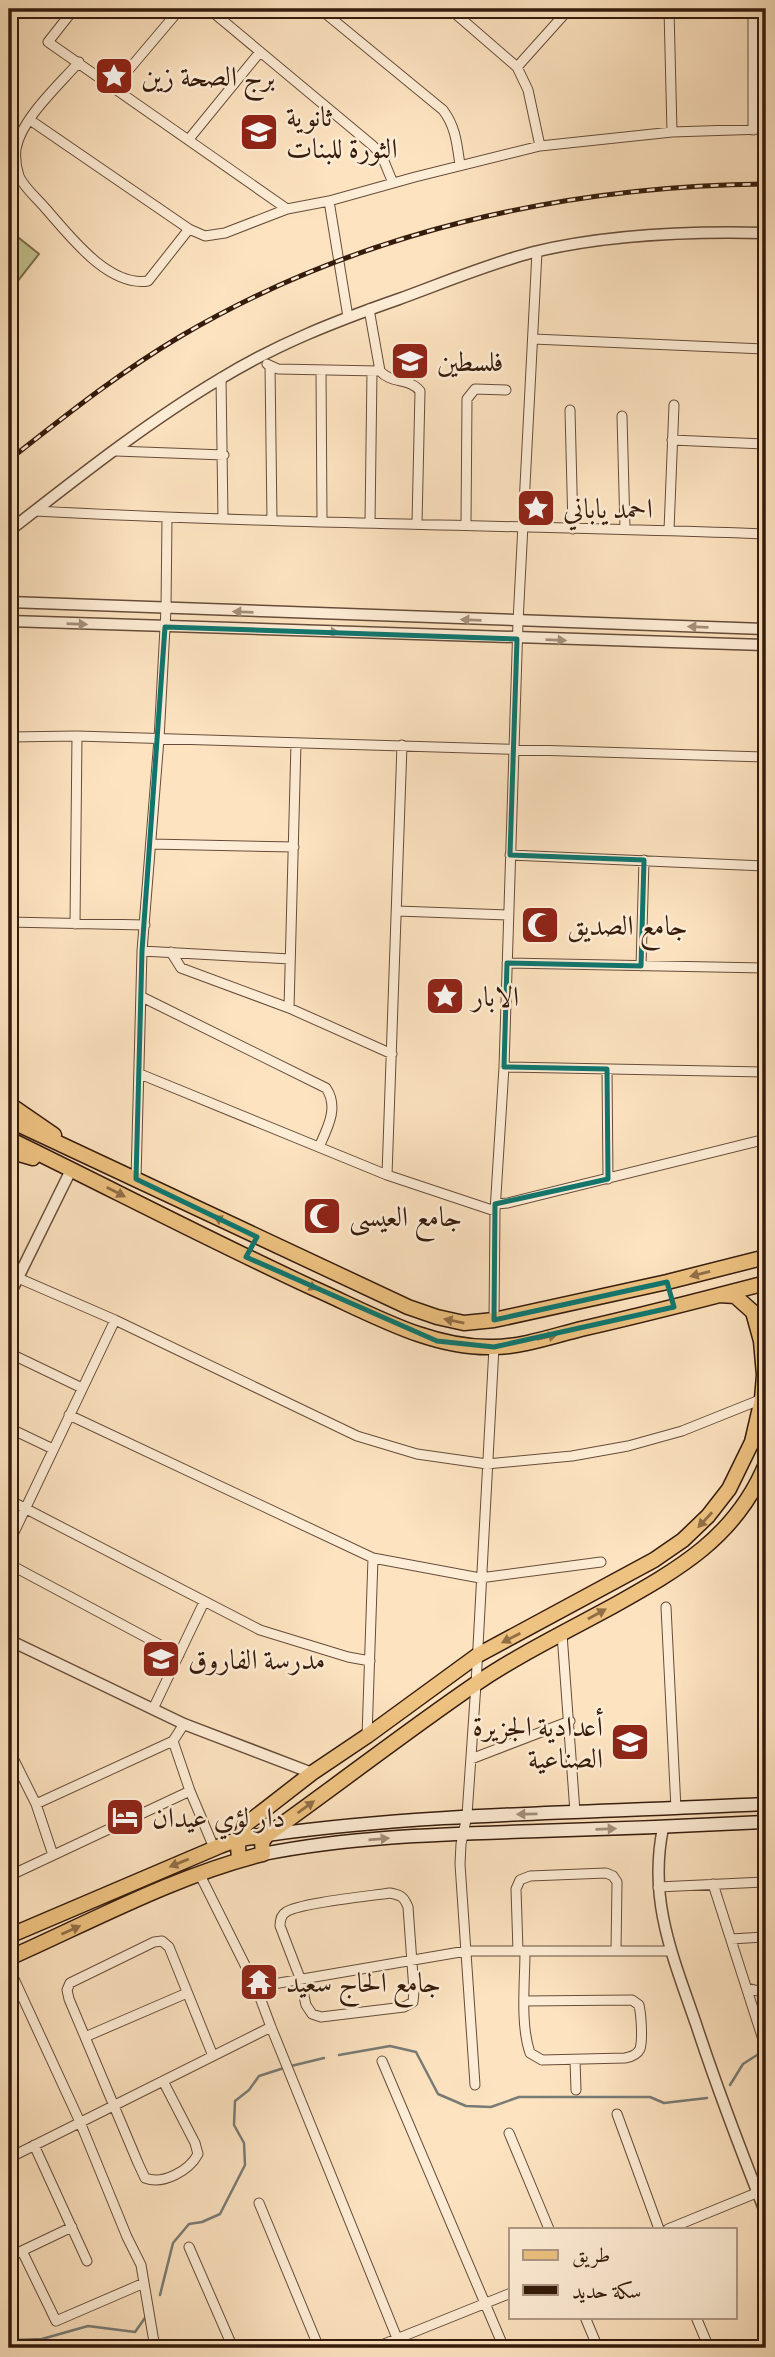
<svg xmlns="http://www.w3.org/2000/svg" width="775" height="2357" viewBox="0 0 775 2357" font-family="'IM FELL DW Pica',Amiri,serif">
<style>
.pitch{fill:#c3c390;stroke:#7c6f4e;stroke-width:2}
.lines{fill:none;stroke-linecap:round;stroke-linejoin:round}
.stream{stroke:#787b76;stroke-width:2.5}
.minor-casing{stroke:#674d39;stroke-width:11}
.tertiary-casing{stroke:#674d39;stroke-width:13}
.secondary-casing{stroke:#351b0c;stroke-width:15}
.primary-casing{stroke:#351b0c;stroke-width:17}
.minor{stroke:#feedd6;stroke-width:9}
.tertiary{stroke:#feedd6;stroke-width:10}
.secondary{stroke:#feedd6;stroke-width:12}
.primary{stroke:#eec280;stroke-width:14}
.rail-casing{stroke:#351b0c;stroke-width:5}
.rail{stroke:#feedd6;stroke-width:2.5;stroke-dasharray:8;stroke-linecap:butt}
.oneway{fill:#a48e7b}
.oneway2{fill:#926e46}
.marked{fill:none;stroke:#0f766e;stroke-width:5;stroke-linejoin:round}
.labels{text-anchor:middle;stroke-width:5;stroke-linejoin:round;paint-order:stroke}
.poi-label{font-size:28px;fill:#351b0c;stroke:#feedd6;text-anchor:start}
</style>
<rect width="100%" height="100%" fill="#fde3c0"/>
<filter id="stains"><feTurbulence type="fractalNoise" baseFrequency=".00286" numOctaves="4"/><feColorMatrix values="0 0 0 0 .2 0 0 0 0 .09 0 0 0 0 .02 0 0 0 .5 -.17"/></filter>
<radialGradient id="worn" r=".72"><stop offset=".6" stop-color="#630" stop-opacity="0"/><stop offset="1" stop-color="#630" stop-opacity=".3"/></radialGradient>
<path class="pitch" d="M9 230 39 254 9 292Z"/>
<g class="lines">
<path class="stream" d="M339 2055 390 2046 416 2052 438 2094 466 2106 491 2107 519 2097H650L664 2103 707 2098
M291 2066 324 2058
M730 2085 743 2064 757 2055 766 2057
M160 2295 173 2243 189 2224 202 2222 220 2214 245 2165 244 2143 234 2125 235 2101 249 2090 259 2076 284 2068
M9 2343 15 2340 42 2339 88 2326 135 2332 147 2315"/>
<g class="minor-casing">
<path id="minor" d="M74 9 48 42 287 209
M209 9 372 145 381 154 393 183
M320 9 443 110C456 127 457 145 460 165
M450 9 517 67 528 90 540 146
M669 9 672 132
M703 9 766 11
M79 62C59 85 21 119 16 149 15 158 16 167 19 176 24 188 38 199 46 209 70 236 108 287 148 281L189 229 205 236 225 233 287 209 329 201 415 177 540 146 672 132 766 129
M517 67 569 9
M114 87 180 9
M30 120 189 229
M753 130V10
M189 139 260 52
M329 201 348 317
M369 309 380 371C391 384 410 378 420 391L417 523
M533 339 766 349
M267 364 278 369 378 371
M270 366 272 520
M321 370 322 520
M221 378 223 519
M570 410 573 529
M622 416 625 529
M672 440 766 444
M116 451 224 455
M35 511C279 524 523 525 766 534
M370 522 372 371
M466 524 467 399 475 389 506 390
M669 530 674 405
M9 737 77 736 766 757
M402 745 387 1175 495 1211
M151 844 294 847
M510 855 766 866
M397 911 508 915
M9 922 145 925
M75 924 77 736
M142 951 290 959
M171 952 181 968 289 1008 392 1054
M507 963 766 968
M641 966 644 860
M142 997 326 1088C339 1107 328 1127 319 1147
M289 1008 296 743
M504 1067 766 1072
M607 1069 608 1179
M140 1074 387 1175
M136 1179 142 951 159 739 166 609 167 518
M496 1204 508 1203 766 1139
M9 1274 115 1320 357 1436 417 1454 487 1464 572 1456 628 1446 682 1431 762 1399
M494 1320 495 1211 504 1067 518 622 537 252
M9 1353 82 1388
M69 1415 373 1558 480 1578 601 1562
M9 1428 53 1449
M9 1500 260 1630 348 1657 370 1661
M9 1543 115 1320
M9 1564 179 1655
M666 1607 676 1809
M562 1634 575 1812
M153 1709 204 1602
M367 1736 373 1558
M173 1741 190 1791 212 1843
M9 1750 36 1804 53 1855
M471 1759 570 1721
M36 1804 173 1741 184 1724
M199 1873 256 1987 271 2027 401 2348
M9 1876 190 1791
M713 1884 766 2049
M658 1887 766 1882
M390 1893C401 1895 404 1897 408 1907L414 1991 413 2002 404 2007 321 2017 312 2014 306 2005 300 1978 280 1926C280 1920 281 1915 286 1912 299 1903 370 1896 390 1893Z
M731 1939 766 1937
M518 1951 516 1889 520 1880 530 1876 606 1873 613 1876 617 1882 616 1951
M9 1968 80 2122 127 2237 141 2265 155 2348
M256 1987 466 1951H670
M747 1988 766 1993
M524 2001 632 2000 639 2005C641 2014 643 2039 640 2049 637 2055 631 2057 625 2058L542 2060 530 2053C520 2024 525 1982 525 1951
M85 2037 187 1993
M575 2060 576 2090
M382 2061 504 2348
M163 2081 195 2143 198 2154C189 2171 163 2185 145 2178L138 2163 69 1999 67 1990 70 1983 154 1942 162 1941 169 1947 213 2056
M475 2085 460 1864 461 1844 467 1815 476 1684 494 1347
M617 2114 659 2229
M509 2133 549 2229
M34 2145 87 2261
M9 2158 271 2027
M259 2203 319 2348
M668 2229 766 2189
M189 2247 233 2348
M22 2251 56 2321 144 2283
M9 2257 72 2227
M585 2317 598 2348
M696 2317 709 2348
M374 2348 511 2293"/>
</g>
<g class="tertiary-casing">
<path id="tertiary" d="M9 531C77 478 146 423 220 379 277 344 336 321 399 299 443 283 488 264 534 252 609 234 689 231 766 233
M9 602 766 629
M9 621 766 645
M9 1296 71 1170
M9 1640 184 1724 312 1773
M663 1828C648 1900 673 1957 696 2024 717 2088 741 2151 766 2214"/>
</g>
<g class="secondary-casing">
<path id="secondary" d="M267 1835C433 1812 600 1813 766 1804
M263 1854C353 1836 446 1834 538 1831 614 1829 690 1826 766 1822"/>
</g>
<g class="primary-casing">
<path id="primary" d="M9 1104 54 1135
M9 1120 408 1307 437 1317 464 1323 494 1320 667 1282 766 1257
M9 1139C110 1188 211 1241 313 1288 370 1313 430 1349 493 1347 522 1347 553 1336 581 1329 643 1315 705 1299 766 1283
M9 1151 33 1158
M239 1859 238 1846 245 1825 312 1773 367 1736 478 1655 654 1560 683 1540 708 1516 729 1489 752 1442 762 1399 764 1375 761 1341 753 1312 735 1296 719 1295
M9 1936 220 1846 239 1839 267 1835
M9 1958C90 1922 177 1875 263 1854L262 1842 267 1835C336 1786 404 1733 474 1685 518 1655 567 1631 613 1606 679 1569 736 1537 766 1464"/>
</g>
<use href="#minor" class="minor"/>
<use href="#tertiary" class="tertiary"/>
<use href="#secondary" class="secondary"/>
<use href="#primary" class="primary"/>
<g class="rail-casing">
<path id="rail" d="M9 460C65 416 120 372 181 336 357 232 564 186 766 184"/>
</g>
<use href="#rail" class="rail"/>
</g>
<defs><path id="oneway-solid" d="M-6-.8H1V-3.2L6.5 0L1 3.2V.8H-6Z" transform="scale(1.75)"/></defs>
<g class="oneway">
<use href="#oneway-solid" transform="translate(243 612) rotate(-178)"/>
<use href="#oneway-solid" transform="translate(471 620) rotate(-178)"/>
<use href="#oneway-solid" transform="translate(77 624) rotate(2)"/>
<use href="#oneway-solid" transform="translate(698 627) rotate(-178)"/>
<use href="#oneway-solid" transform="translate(329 632) rotate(2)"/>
<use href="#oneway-solid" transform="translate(556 640) rotate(2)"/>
<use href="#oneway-solid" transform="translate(527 1814) rotate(179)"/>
<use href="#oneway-solid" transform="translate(606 1829) rotate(-2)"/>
<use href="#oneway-solid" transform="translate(379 1839) rotate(-5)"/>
</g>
<g class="oneway2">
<use href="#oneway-solid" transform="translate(116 1192) rotate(27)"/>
<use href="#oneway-solid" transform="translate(223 1221) rotate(-154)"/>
<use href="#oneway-solid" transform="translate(700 1274) rotate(166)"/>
<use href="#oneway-solid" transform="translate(308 1285) rotate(25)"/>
<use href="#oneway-solid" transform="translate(454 1321) rotate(-169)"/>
<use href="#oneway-solid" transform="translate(547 1337) rotate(-13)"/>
<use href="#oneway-solid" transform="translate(705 1520) rotate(133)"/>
<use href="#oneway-solid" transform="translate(597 1614) rotate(-29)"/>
<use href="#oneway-solid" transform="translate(511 1638) rotate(153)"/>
<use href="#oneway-solid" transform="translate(306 1807) rotate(-36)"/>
<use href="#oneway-solid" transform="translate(179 1863) rotate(158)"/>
<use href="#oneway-solid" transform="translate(71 1930) rotate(-24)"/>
</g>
<path class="marked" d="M165 627 517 639 510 855 644 860 641 966 507 963 504 1067 607 1069 608 1179 495 1204 494 1320 667 1282 674 1307 494 1347 437 1341 246 1257 257 1237 136 1179 142 951Z"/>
<defs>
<g id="sight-square" transform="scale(2.0125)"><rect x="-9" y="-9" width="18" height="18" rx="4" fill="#8f2418" stroke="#feedd6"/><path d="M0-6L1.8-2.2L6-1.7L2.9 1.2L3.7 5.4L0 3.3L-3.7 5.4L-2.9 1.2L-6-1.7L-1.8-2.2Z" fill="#fff"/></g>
<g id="school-square" transform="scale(2.0125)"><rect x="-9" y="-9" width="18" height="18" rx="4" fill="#8f2418" stroke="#feedd6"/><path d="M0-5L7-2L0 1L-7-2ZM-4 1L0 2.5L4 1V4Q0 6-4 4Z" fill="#fff"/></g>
<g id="mosque-square" transform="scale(2.0125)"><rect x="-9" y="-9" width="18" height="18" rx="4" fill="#8f2418" stroke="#feedd6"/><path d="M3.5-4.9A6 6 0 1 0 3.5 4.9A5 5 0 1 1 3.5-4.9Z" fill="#fff"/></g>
<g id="hotel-square" transform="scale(2.0125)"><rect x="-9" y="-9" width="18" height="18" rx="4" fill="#8f2418" stroke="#feedd6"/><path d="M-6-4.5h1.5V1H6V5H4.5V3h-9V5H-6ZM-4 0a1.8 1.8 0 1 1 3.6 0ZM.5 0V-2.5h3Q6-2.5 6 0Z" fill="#fff"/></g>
<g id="temple-square" transform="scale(2.0125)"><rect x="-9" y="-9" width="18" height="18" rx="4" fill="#8f2418" stroke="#feedd6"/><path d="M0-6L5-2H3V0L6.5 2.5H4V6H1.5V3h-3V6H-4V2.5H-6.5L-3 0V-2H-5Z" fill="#fff"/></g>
</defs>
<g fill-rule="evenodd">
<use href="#sight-square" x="114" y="76"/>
<use href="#school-square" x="259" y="132"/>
<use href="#school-square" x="410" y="361"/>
<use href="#sight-square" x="536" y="508"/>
<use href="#mosque-square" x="540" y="925"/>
<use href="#sight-square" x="445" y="996"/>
<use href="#mosque-square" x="322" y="1216"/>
<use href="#school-square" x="161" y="1659"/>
<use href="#school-square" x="630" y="1742"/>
<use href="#hotel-square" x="125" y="1817"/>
<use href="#temple-square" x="259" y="1982"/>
</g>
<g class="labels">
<g class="poi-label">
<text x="141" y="86">برج الصحة زين</text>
<text x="286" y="126">ثانوية<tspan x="286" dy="32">الثورة للبنات</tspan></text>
<text x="437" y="371">فلسطين</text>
<text x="563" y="518">احمد ياباني</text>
<text x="567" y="935">جامع الصديق</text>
<text x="472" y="1006">الابار</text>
<text x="349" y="1226">جامع العيسى</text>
<text x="188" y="1669">مدرسة الفاروق</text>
<text x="603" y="1736" text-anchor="end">أعدادية الجزيرة<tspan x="603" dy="32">الصناعية</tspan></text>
<text x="152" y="1827">دار لؤي عيدان</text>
<text x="286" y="1992">جامع الحاج سعيد</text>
</g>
</g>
<rect width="775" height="2357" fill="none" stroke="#fde3c0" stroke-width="35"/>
<rect x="10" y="10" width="754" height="2336" fill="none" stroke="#351b0c" stroke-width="3.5"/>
<rect x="18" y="18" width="740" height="2322" fill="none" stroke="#351b0c" stroke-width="2"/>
<rect x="509" y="2228" width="228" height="91" fill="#feedd6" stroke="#ae9985" stroke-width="2"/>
<rect x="523" y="2250" width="35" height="10" fill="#eec280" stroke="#ae9985" stroke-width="2"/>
<text x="572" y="2262" font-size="21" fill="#351b0c">طريق</text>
<rect x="523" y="2285" width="35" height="10" fill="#351b0c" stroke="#ae9985" stroke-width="2"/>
<text x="572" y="2298" font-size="21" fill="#351b0c">سكة حديد</text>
<rect width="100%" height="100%" filter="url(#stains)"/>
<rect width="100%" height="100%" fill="url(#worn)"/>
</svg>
